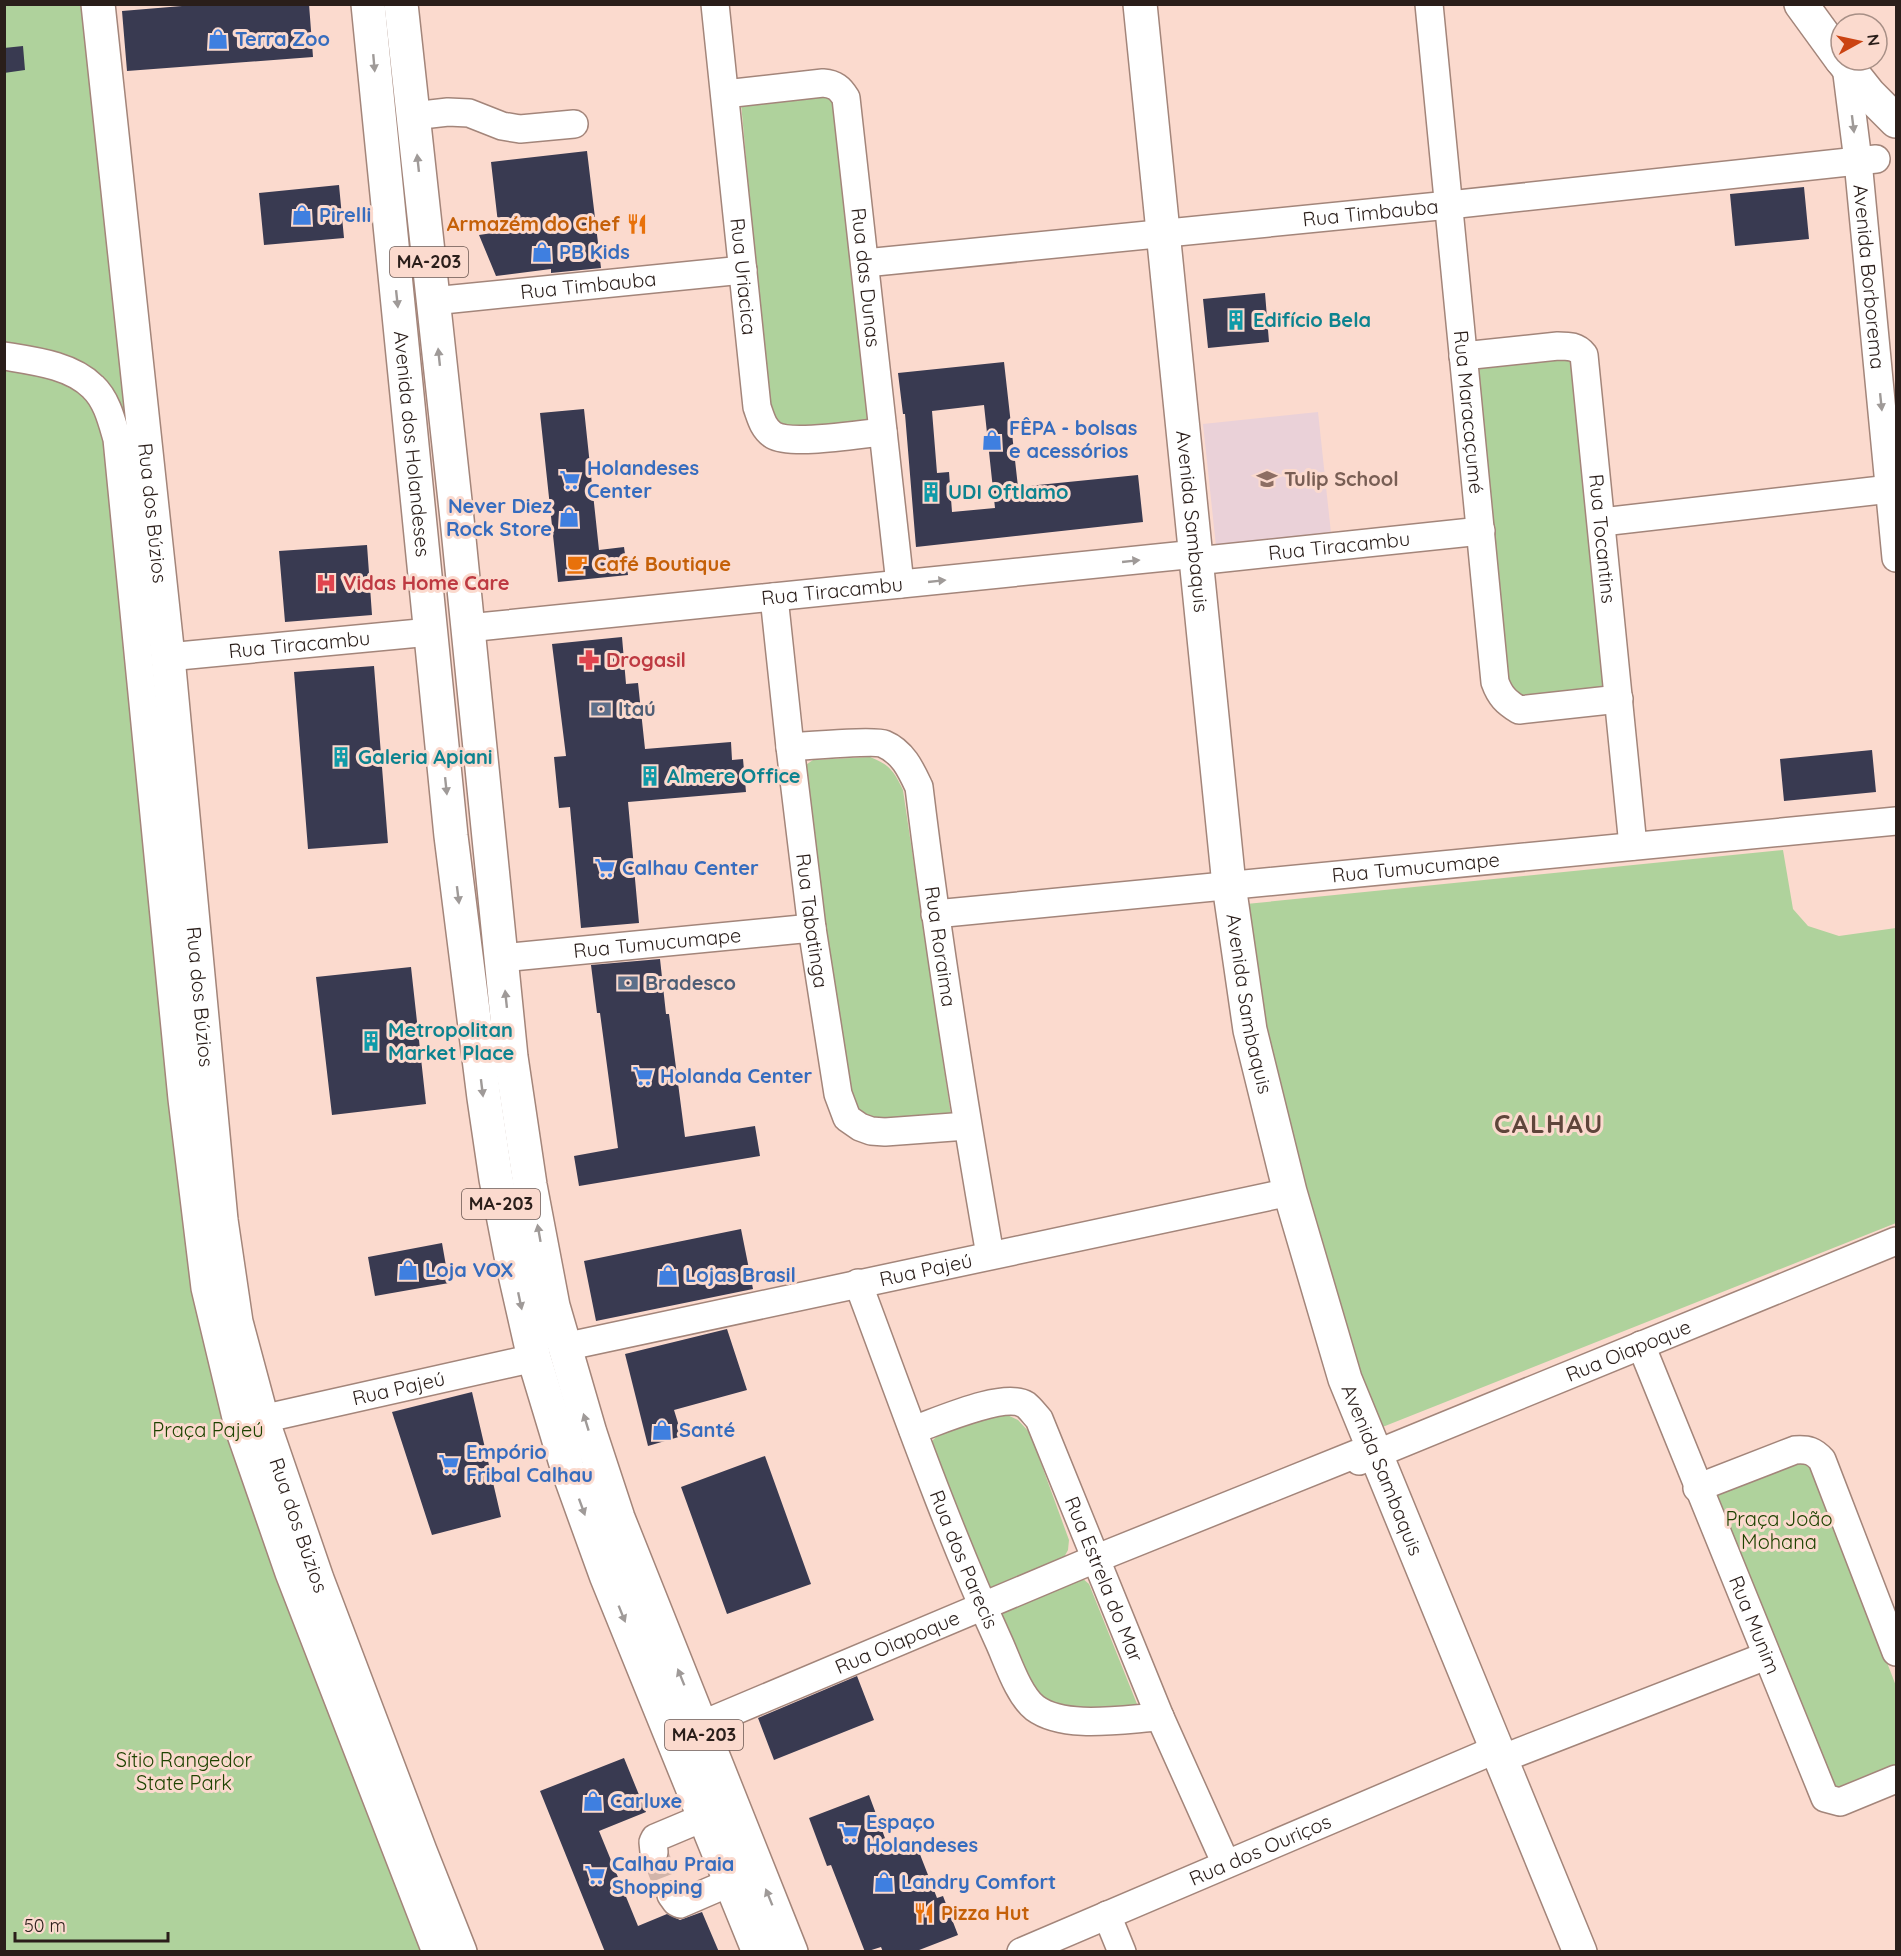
<svg xmlns="http://www.w3.org/2000/svg" width="1901" height="1956" viewBox="0 0 1901 1956" font-family="Quicksand,sans-serif">
<style>
.education{fill:#ead1d8}
.green{fill:#afd29c}
.building{fill:#393a51;fill-rule:evenodd}
.lines{fill:none;stroke-linecap:round;stroke-linejoin:round}
.minor-tunnel{stroke:#d1b4aa;stroke-width:27;stroke-dasharray:27 14;stroke-linecap:butt}
.minor-casing{stroke:#a3857a;stroke-width:30}
.major-casing{stroke:#a3857a;stroke-width:36}
.minor{stroke:#fff;stroke-width:27}
.major{stroke:#fff;stroke-width:33}
.oneway{fill:#9f9a98}
.labels{text-anchor:middle;stroke-width:6;stroke-linejoin:round;paint-order:stroke}
.shield{fill:#fbdace;stroke:#695650;stroke-width:1.5}
.shield-label{font-size:18px;font-weight:bold;fill:#2a1e1a}
.shop-label{font-size:20px;font-weight:bold;fill:#366cbe;stroke:#fbdace;text-anchor:start}
.street-label{font-size:20px;fill:#2a1e1a;stroke:#fbdace}
.food-label{font-size:20px;font-weight:bold;fill:#c56008;stroke:#fbdace;text-anchor:start}
.culture-label{font-size:20px;font-weight:bold;fill:#0d838f;stroke:#fbdace;text-anchor:start}
.education-label{font-size:20px;font-weight:bold;fill:#785e54;stroke:#fbdace;text-anchor:start}
.health-label{font-size:20px;font-weight:bold;fill:#be3a42;stroke:#fbdace;text-anchor:start}
.service-label{font-size:20px;font-weight:bold;fill:#4e5e75;stroke:#fbdace;text-anchor:start}
.park-label{font-size:20px;fill:#1e4300;stroke:#fbdace}
.district-label{font-size:26px;font-weight:bold;letter-spacing:1.5px;fill:#5f453b;stroke:#fbdace}
</style>
<rect width="100%" height="100%" fill="#fbdace"/>
<path class="education" d="M1318 412 1331 533 1216 546 1203 424Z"/>
<path class="green" d="M86 4 212 1293 442 1951 5 1952 4 5Z
M823 92 834 99 870 410 867 425 779 427 769 411 741 103Z
M1570 359 1605 687 1519 700 1503 681 1475 368Z
M870 757C890 765 894 771 903 790L951 1115 868 1119 855 1112 848 1093 800 769 813 760Z
M1783 850 1793 909 1808 926 1839 936 1896 928V1223L1380 1428 1351 1359 1264 1029 1246 904Z
M1001 1412 1018 1420 1030 1433 1069 1540 1068 1550 1062 1561 999 1589 989 1587 931 1455 932 1441 941 1432Z
M1800 1456 1810 1461 1896 1686V1767L1838 1793 1828 1786 1708 1500Z
M1082 1578 1089 1584 1141 1714 1056 1711 1037 1699 998 1623 1005 1610Z"/>
<path class="building" d="M206 4H309L313 57 127 71 122 11Z
M23 46 25 70 4 73V48Z
M587 151 601 268 551 273V269L496 276 479 235 499 232 491 162Z
M339 185 344 238 264 245 259 193Z
M1804 187 1809 239 1735 246 1730 194Z
M1265 293 1269 342 1208 348 1203 299Z
M1004 362 1018 487 1138 475 1143 522 916 547 905 414H903L898 373ZM984 405 995 508 952 512 949 472 937 473 932 411Z
M584 409 599 550 624 547 628 575 558 582 540 413Z
M367 545 372 615 285 622 279 551Z
M622 637 626 684 638 683 645 749 731 742 732 760 743 759 746 792 628 802 639 923 581 928 570 807 559 808 554 757 566 756 552 644Z
M374 666 388 843 308 849 294 672Z
M1872 750 1876 792 1784 801 1780 759Z
M660 959 666 1014H669L685 1137 755 1126 760 1156 579 1186 574 1156 618 1148 600 1013H597L591 965Z
M411 967 426 1104 332 1115 316 977Z
M741 1229 753 1289 596 1321 584 1261Z
M442 1243 449 1283 375 1296 368 1257Z
M727 1329 747 1390 674 1410 682 1436 648 1446 625 1354Z
M472 1392 501 1517 432 1535 392 1412Z
M765 1456 811 1584 727 1614 681 1487Z
M857 1676 874 1720 774 1760 758 1718Z
M624 1758 646 1812 599 1831 638 1926 667 1914 680 1920 702 1912 719 1952H605L540 1791Z
M869 1795 889 1849 914 1839 937 1898 943 1896 958 1935 914 1952H883L881 1947 865 1952 831 1865 827 1866 809 1818Z"/>
<g class="lines">
<path class="minor-tunnel" d="M654 1852 671 1895"/>
<g class="minor-casing">
<g id="minor">
<path id="s1" d="M715 4 757 407C761 418 763 428 773 435 792 446 860 434 883 432"/>
<path id="s2" d="M1429 4 1495 682C1500 696 1506 702 1519 710L1619 699"/>
<path id="s3" d="M1846 66 1858 161 1896 558"/>
<path id="s4" d="M725 94 823 83C835 84 840 88 846 98L900 584"/>
<path d="M413 116 448 112 469 113 502 126 520 129 574 124"/>
<path id="s5" d="M865 263 1449 205 1876 159"/>
<path id="s6" d="M433 301 743 270"/>
<path d="M4 356C34 361 71 365 93 387 107 400 112 422 117 439L182 1099 205 1288 238 1426 289 1573 436 1952"/>
<path id="s7" d="M1463 356 1558 346C1569 346 1577 346 1584 355L1633 846"/>
<path d="M1602 522 1890 489"/>
<path id="s8" d="M1196 561 1481 531"/>
<path id="s9" d="M774 597 790 747 812 928 838 1094 847 1118 860 1127 871 1131 885 1132 967 1126"/>
<path id="s10" d="M468 628 1196 554"/>
<path id="s11" d="M168 657 430 632"/>
<path id="s12" d="M790 747C805 746 875 740 884 744 903 752 911 770 919 787 938 944 963 1100 990 1255"/>
<path id="s13" d="M935 914 1896 821"/>
<path id="s14" d="M502 958 812 928"/>
<path id="s15" d="M858 1283C903 1403 945 1524 998 1640 1007 1659 1018 1695 1035 1708 1065 1730 1124 1719 1160 1717"/>
<path id="s16" d="M1641 1345 1825 1798 1840 1802 1896 1779"/>
<path id="s17" d="M564 1347 1290 1192"/>
<path id="s18" d="M262 1419 534 1358"/>
<path id="s19" d="M913 1430C937 1422 1005 1391 1026 1405 1031 1409 1035 1415 1039 1419L1160 1717 1226 1864"/>
<path id="s20" d="M1359 1461 1896 1241"/>
<path d="M1697 1488 1795 1450C1808 1449 1814 1451 1822 1460L1896 1652"/>
<path id="s21" d="M701 1725 1095 1559 1356 1454"/>
<path d="M1501 1759 1766 1656"/>
<path d="M654 1852 653 1842 655 1838 705 1817"/>
<path d="M671 1895 676 1902 680 1904 731 1882"/>
<path d="M1107 1915 1122 1952"/>
<path id="s22" d="M1021 1952 1497 1749"/>
</g>
</g>
<g class="major-casing">
<g id="major">
<path id="s23" d="M98 4 168 657 221 1220 236 1322 262 1419 317 1579 420 1851 460 1952"/>
<path id="s24" d="M368 4 451 836 484 1098 496 1179 512 1261 534 1358 567 1467 606 1575 759 1952"/>
<path d="M401 4 457 519 511 1057 530 1185 553 1306 590 1433 618 1518 791 1952"/>
<path id="s25" d="M1140 4 1229 885 1250 1030 1290 1192 1345 1379 1580 1952"/>
<path d="M1801 4 1841 59"/>
<path d="M1842 60 1869 94 1896 121"/>
</g>
</g>
<use href="#minor" class="minor"/>
<use href="#major" class="major"/>
</g>
<defs><path id="oneway-solid" d="M-6-.8H1V-3.2L6.5 0L1 3.2V.8H-6Z" transform="scale(1.5)"/></defs>
<g class="oneway">
<use href="#oneway-solid" transform="translate(374 63) rotate(85)"/>
<use href="#oneway-solid" transform="translate(1853 124) rotate(83)"/>
<use href="#oneway-solid" transform="translate(418 163) rotate(-96)"/>
<use href="#oneway-solid" transform="translate(397 299) rotate(84)"/>
<use href="#oneway-solid" transform="translate(439 357) rotate(-96)"/>
<use href="#oneway-solid" transform="translate(1881 402) rotate(84)"/>
<use href="#oneway-solid" transform="translate(1131 561) rotate(-6)"/>
<use href="#oneway-solid" transform="translate(937 581) rotate(-6)"/>
<use href="#oneway-solid" transform="translate(446 786) rotate(84)"/>
<use href="#oneway-solid" transform="translate(458 895) rotate(83)"/>
<use href="#oneway-solid" transform="translate(506 999) rotate(-96)"/>
<use href="#oneway-solid" transform="translate(482 1088) rotate(83)"/>
<use href="#oneway-solid" transform="translate(539 1233) rotate(-100)"/>
<use href="#oneway-solid" transform="translate(520 1301) rotate(78)"/>
<use href="#oneway-solid" transform="translate(586 1422) rotate(-107)"/>
<use href="#oneway-solid" transform="translate(582 1507) rotate(70)"/>
<use href="#oneway-solid" transform="translate(622 1614) rotate(68)"/>
<use href="#oneway-solid" transform="translate(681 1677) rotate(-112)"/>
<use href="#oneway-solid" transform="translate(769 1897) rotate(-112)"/>
</g>
<defs>
<g id="shop-bare" transform="scale(1.62)"><path d="M-5-2.5h2.3a2.7 3.5 0 0 1 5.4 0H5L5.5 6h-11ZM-1.5-2.5h3a1.5 2.3 0 0 0-3 0Z" fill="#3f7fe0" stroke="#fbdace" stroke-width="2.5" paint-order="stroke"/></g>
<g id="restaurant-bare" transform="scale(1.62)"><path d="M-5-6h1v4h1v-4h1v4h1v-4h1v5L-1.5 .5V6h-2V.5L-5-1ZM5-6V6H3V1.5H1.5Q1.5-4 5-6Z" fill="#e8710a" stroke="#fbdace" stroke-width="2.5" paint-order="stroke"/></g>
<g id="building-bare" transform="scale(1.62)"><path d="M-4-6H4V6H1V3H-1V6H-4ZM-2.5-4.3h1.7v1.8h-1.7ZM.8-4.3h1.7v1.8H.8ZM-2.5-1h1.7V.8h-1.7ZM.8-1h1.7V.8H.8Z" fill="#0f9aa8" stroke="#fbdace" stroke-width="2.5" paint-order="stroke"/></g>
<g id="school-bare" transform="scale(1.62)"><path d="M0-5L7-2L0 1L-7-2ZM-4 1L0 2.5L4 1V4Q0 6-4 4Z" fill="#8d6e63" stroke="#fbdace" stroke-width="2.5" paint-order="stroke"/></g>
<g id="supermarket-bare" transform="scale(1.62)"><path d="M-6-5.5h2.5l.6 2H6L4.5 2H-2.5L-4.4-4H-6ZM-1.5 3.2a1.3 1.3 0 1 0 .1 0ZM3 3.2a1.3 1.3 0 1 0 .1 0Z" fill="#3f7fe0" stroke="#fbdace" stroke-width="2.5" paint-order="stroke"/></g>
<g id="cafe-bare" transform="scale(1.62)"><path d="M-5.5-4.5H6V0H3Q3 3.5 0 3.5H-2.5Q-5.5 3.5-5.5 0ZM3-3.2v2h1.7v-2ZM-6 4.5H4V6H-6Z" fill="#e8710a" stroke="#fbdace" stroke-width="2.5" paint-order="stroke"/></g>
<g id="hospital-bare" transform="scale(1.62)"><path d="M-5-5h3v3.5h4V-5h3V5h-3V1.5h-4V5h-3Z" fill="#e0444e" stroke="#fbdace" stroke-width="2.5" paint-order="stroke"/></g>
<g id="pharmacy-bare" transform="scale(1.62)"><path d="M-2-6h4v4h4v4h-4v4h-4v-4h-4v-4h4Z" fill="#e0444e" stroke="#fbdace" stroke-width="2.5" paint-order="stroke"/></g>
<g id="bank-bare" transform="scale(1.62)"><path d="M-6-4H6V4H-6ZM0-2.3a2.3 2.3 0 1 0 0 4.6a2.3 2.3 0 1 0 0-4.6Z" fill="#5c6f8a" stroke="#fbdace" stroke-width="2.5" paint-order="stroke"/></g>
</defs>
<g fill-rule="evenodd">
<use href="#shop-bare" x="218" y="39"/>
<use href="#shop-bare" x="302" y="215"/>
<use href="#restaurant-bare" x="637" y="224"/>
<use href="#shop-bare" x="542" y="252"/>
<use href="#building-bare" x="1236" y="320"/>
<use href="#shop-bare" x="992" y="440"/>
<use href="#school-bare" x="1267" y="479"/>
<use href="#supermarket-bare" x="570" y="480"/>
<use href="#building-bare" x="931" y="492"/>
<use href="#shop-bare" x="569" y="517"/>
<use href="#cafe-bare" x="577" y="564"/>
<use href="#hospital-bare" x="326" y="583"/>
<use href="#pharmacy-bare" x="589" y="660"/>
<use href="#bank-bare" x="601" y="709"/>
<use href="#building-bare" x="341" y="757"/>
<use href="#building-bare" x="650" y="776"/>
<use href="#supermarket-bare" x="605" y="868"/>
<use href="#bank-bare" x="628" y="983"/>
<use href="#building-bare" x="371" y="1041"/>
<use href="#supermarket-bare" x="643" y="1076"/>
<use href="#shop-bare" x="408" y="1270"/>
<use href="#shop-bare" x="668" y="1275"/>
<use href="#shop-bare" x="662" y="1430"/>
<use href="#supermarket-bare" x="449" y="1464"/>
<use href="#shop-bare" x="593" y="1801"/>
<use href="#supermarket-bare" x="849" y="1833"/>
<use href="#supermarket-bare" x="595" y="1875"/>
<use href="#shop-bare" x="884" y="1882"/>
<use href="#restaurant-bare" x="924" y="1913"/>
</g>
<g class="labels">
<g class="shield">
<rect x="390" y="247" width="78" height="30" rx="4.5"/>
<rect x="462" y="1189" width="78" height="30" rx="4.5"/>
<rect x="665" y="1720" width="78" height="30" rx="4.5"/>
</g>
<g class="shield-label">
<text x="429" y="268">MA-203</text>
<text x="501" y="1210">MA-203</text>
<text x="704" y="1741">MA-203</text>
</g>
<g class="shop-label">
<text x="235" y="46">Terra Zoo</text>
<text x="319" y="222">Pirelli</text>
<text x="559" y="259">PB Kids</text>
<text x="1009" y="435">FÊPA - bolsas<tspan x="1009" dy="23">e acessórios</tspan></text>
<text x="587" y="475">Holandeses<tspan x="587" dy="23">Center</tspan></text>
<text x="552" y="513" text-anchor="end">Never Diez<tspan x="552" dy="23">Rock Store</tspan></text>
<text x="622" y="875">Calhau Center</text>
<text x="660" y="1083">Holanda Center</text>
<text x="425" y="1277">Loja VOX</text>
<text x="685" y="1282">Lojas Brasil</text>
<text x="679" y="1437">Santé</text>
<text x="466" y="1459">Empório<tspan x="466" dy="23">Fribal Calhau</tspan></text>
<text x="610" y="1808">Carluxe</text>
<text x="866" y="1829">Espaço<tspan x="866" dy="23">Holandeses</tspan></text>
<text x="612" y="1871">Calhau Praia<tspan x="612" dy="23">Shopping</tspan></text>
<text x="901" y="1889">Landry Comfort</text>
</g>
<g class="street-label">
<text dy="7" stroke="none"><textPath href="#s5" startOffset="508">Rua Timbauba</textPath></text>
<text dy="7" stroke="none"><textPath href="#s3" startOffset="212">Avenida Borborema</textPath></text>
<text dy="7" stroke="none"><textPath href="#s4" startOffset="308">Rua das Dunas</textPath></text>
<text dy="7" stroke="none"><textPath href="#s1" startOffset="274">Rua Uriacica</textPath></text>
<text dy="7" stroke="none"><textPath href="#s6" startOffset="156">Rua Timbauba</textPath></text>
<text dy="7" stroke="none"><textPath href="#s2" startOffset="410">Rua Maracaçumé</textPath></text>
<text dy="7" stroke="none"><textPath href="#s24" startOffset="442">Avenida dos Holandeses</textPath></text>
<text dy="7" stroke="none"><textPath href="#s23" startOffset="512">Rua dos Búzios</textPath></text>
<text dy="7" stroke="none"><textPath href="#s25" startOffset="520">Avenida Sambaquis</textPath></text>
<text dy="7" stroke="none"><textPath href="#s7" startOffset="309">Rua Tocantins</textPath></text>
<text dy="7" stroke="none"><textPath href="#s8" startOffset="144">Rua Tiracambu</textPath></text>
<text dy="7" stroke="none"><textPath href="#s10" startOffset="366">Rua Tiracambu</textPath></text>
<text dy="7" stroke="none"><textPath href="#s11" startOffset="132">Rua Tiracambu</textPath></text>
<text dy="7" stroke="none"><textPath href="#s13" startOffset="483">Rua Tumucumape</textPath></text>
<text dy="7" stroke="none"><textPath href="#s9" startOffset="326">Rua Tabatinga</textPath></text>
<text dy="7" stroke="none"><textPath href="#s14" startOffset="156">Rua Tumucumape</textPath></text>
<text dy="7" stroke="none"><textPath href="#s12" startOffset="312">Rua Roraima</textPath></text>
<text dy="7" stroke="none"><textPath href="#s23" startOffset="998">Rua dos Búzios</textPath></text>
<text dy="7" stroke="none"><textPath href="#s25" startOffset="1006">Avenida Sambaquis</textPath></text>
<text dy="7" stroke="none"><textPath href="#s17" startOffset="370">Rua Pajeú</textPath></text>
<text dy="7" stroke="none"><textPath href="#s20" startOffset="291">Rua Oiapoque</textPath></text>
<text dy="7" stroke="none"><textPath href="#s18" startOffset="140">Rua Pajeú</textPath></text>
<text dy="7" stroke="none"><textPath href="#s25" startOffset="1492">Avenida Sambaquis</textPath></text>
<text dy="7" stroke="none"><textPath href="#s23" startOffset="1538">Rua dos Búzios</textPath></text>
<text dy="7" stroke="none"><textPath href="#s15" startOffset="296">Rua dos Parecis</textPath></text>
<text dy="7" stroke="none"><textPath href="#s19" startOffset="310">Rua Estrela do Mar</textPath></text>
<text dy="7" stroke="none"><textPath href="#s16" startOffset="302">Rua Munim</textPath></text>
<text dy="7" stroke="none"><textPath href="#s21" startOffset="213">Rua Oiapoque</textPath></text>
<text dy="7" stroke="none"><textPath href="#s22" startOffset="260">Rua dos Ouriços</textPath></text>
</g>
<g class="food-label">
<text x="620" y="231" text-anchor="end">Armazém do Chef</text>
<text x="594" y="571">Café Boutique</text>
<text x="941" y="1920">Pizza Hut</text>
</g>
<g class="culture-label">
<text x="1253" y="327">Edifício Bela</text>
<text x="948" y="499">UDI Oftlamo</text>
<text x="358" y="764">Galeria Apiani</text>
<text x="667" y="783">Almere Office</text>
<text x="388" y="1037">Metropolitan<tspan x="388" dy="23">Market Place</tspan></text>
</g>
<g class="education-label">
<text x="1284" y="486">Tulip School</text>
</g>
<g class="health-label">
<text x="343" y="590">Vidas Home Care</text>
<text x="606" y="667">Drogasil</text>
</g>
<g class="service-label">
<text x="618" y="716">Itaú</text>
<text x="645" y="990">Bradesco</text>
</g>
<g class="park-label">
<text x="208" y="1437">Praça Pajeú</text>
<text x="1779" y="1526">Praça João<tspan x="1779" dy="23">Mohana</tspan></text>
<text x="184" y="1767">Sítio Rangedor<tspan x="184" dy="23">State Park</tspan></text>
</g>
<g class="district-label">
<text x="1549" y="1133">CALHAU</text>
</g>
</g>
<rect width="1901" height="1956" fill="none" stroke="#2a1e1a" stroke-width="12"/>
<g transform="translate(1859 42) rotate(82)"><circle r="28" fill="#fbdace" stroke="#a78f86" stroke-width="1.5"/>
<path d="M0-4.5L10 22L0 15L-10 22Z" fill="#cb4312"/>
<text y="-9" font-size="16" font-weight="bold" text-anchor="middle" fill="#2a1e1a">N</text>
</g>
<path d="M15 1932v9h153v-9" fill="none" stroke="#2a1e1a" stroke-width="3"/>
<text x="24" y="1932" font-size="18" fill="#2a1e1a" stroke="#fbdace" stroke-width="4.5" paint-order="stroke">50 m</text>
</svg>
